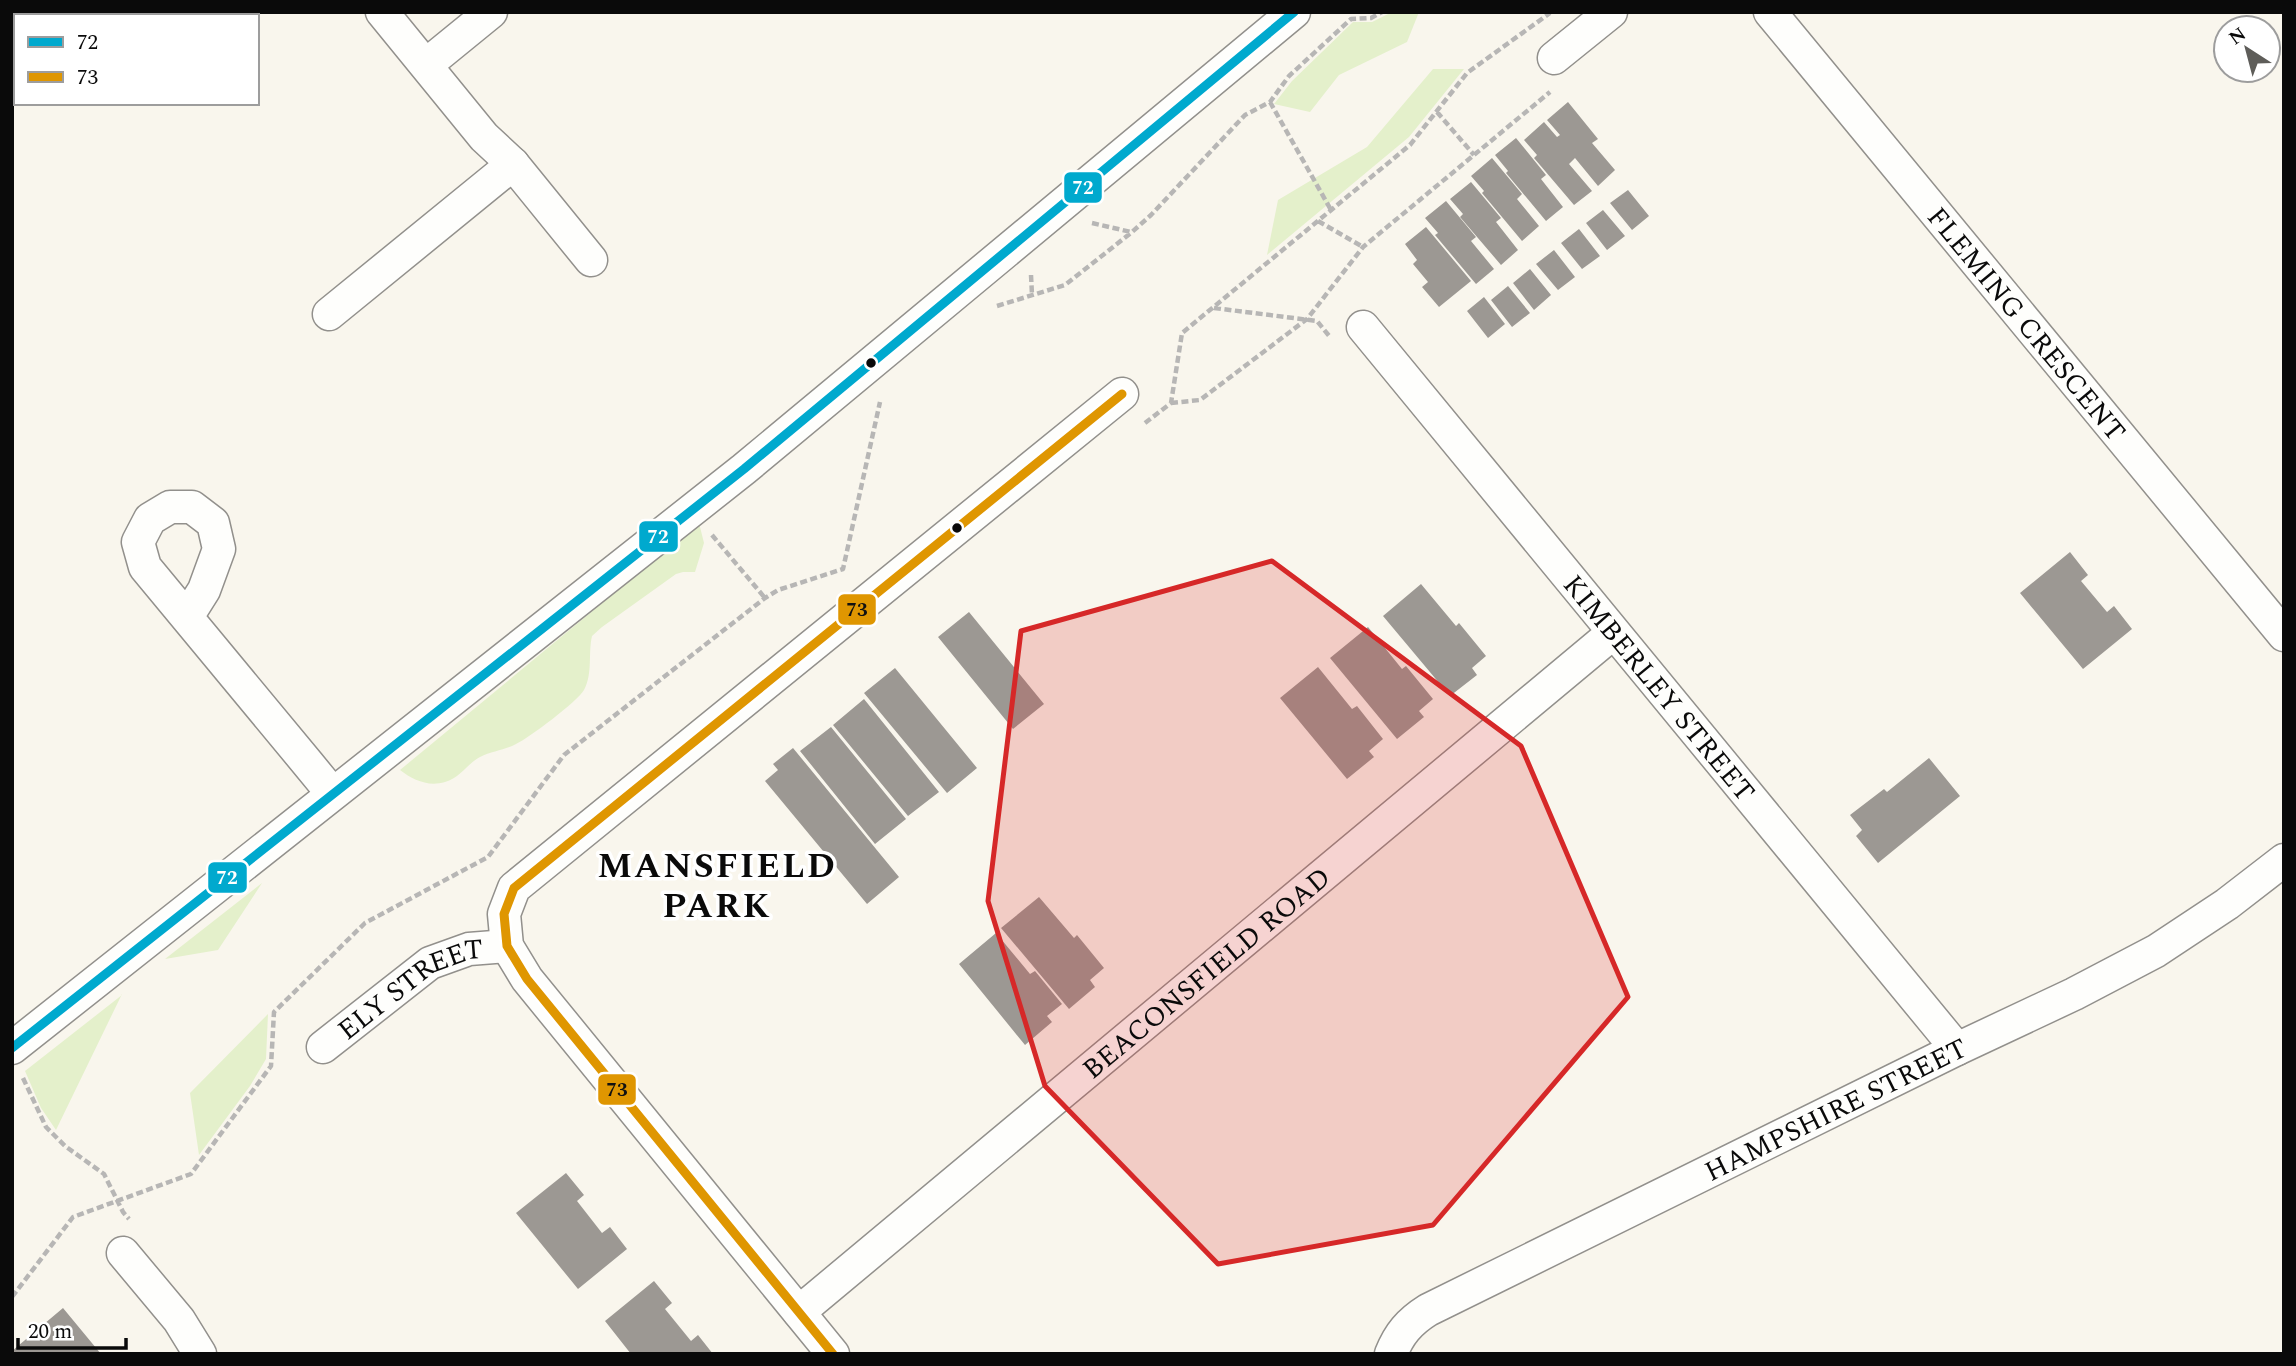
<svg xmlns="http://www.w3.org/2000/svg" width="2296" height="1366" viewBox="0 0 2296 1366" font-family="Spectral,serif">
<style>
.green{fill:#e4f0cb}
.building{fill:#9c9893}
.lines{fill:none;stroke-linecap:round;stroke-linejoin:round}
.street-casing{stroke:#92908c;stroke-width:35}
.path{stroke:#b7b6b5;stroke-width:4.5;stroke-dasharray:7 3.5;stroke-linecap:butt}
.street{stroke:#fefefc;stroke-width:32}
.bus-1-casing{stroke:#fff;stroke-width:14}
.bus-2-casing{stroke:#fff;stroke-width:14}
.bus-1{stroke:#00a9ce;stroke-width:9}
.bus-2{stroke:#df9601;stroke-width:9}
.marked{fill:#d62828;fill-opacity:0.2;stroke:#d62828;stroke-width:5;stroke-linejoin:round}
.bus-dot{fill:#0a0a0a;stroke:#fff;stroke-width:2.5}
.labels{text-anchor:middle;stroke-width:7;stroke-linejoin:round;paint-order:stroke}
.street-label{font-size:28px;fill:#0a0a0a;stroke:#fff}
.district-label{font-size:35px;font-weight:bold;letter-spacing:2px;fill:#0a0a0a;stroke:#fff}
.line-badge{stroke:#fff;stroke-width:2.5}
.badge-label{font-size:19px;text-anchor:middle;font-weight:bold;fill:#fff}
.pale-badge-label{font-size:19px;text-anchor:middle;font-weight:bold;fill:#111}
</style>
<rect width="100%" height="100%" fill="#f9f6ed"/>
<path class="green" d="M1392 12H1419L1407 42 1339 75 1310 112 1274 104 1292 81 1353 22H1372Z
M1433 69H1464L1409 137 1267 255 1278 200 1367 147Z
M699 523 704 543 695 572H683L676 574 602 627 592 636C588 653 593 674 584 690 578 701 529 738 516 744 505 750 492 751 480 757 467 764 460 778 445 782 428 787 413 780 400 770Z
M262 883 218 950 165 959Z
M122 995V994L56 1130 41 1108 25 1071Z
M268 1014 266 1059 250 1086 199 1155 190 1093Z"/>
<path class="building" d="M1568 102 1598 139 1592 143 1615 170 1598 186 1575 158 1569 164 1592 191 1574 205 1534 158 1537 155 1524 140 1544 122 1557 137 1560 135 1547 120Z
M1516 138 1546 175 1541 179 1563 207 1546 221 1506 173 1508 171 1495 155Z
M1492 158 1522 194 1517 199 1539 226 1522 241 1482 193 1484 191 1471 176Z
M1471 182 1501 218 1496 222 1518 250 1501 265 1460 217 1463 214 1450 199Z
M1628 190 1649 216 1632 230 1610 203Z
M1446 201 1476 237 1471 241 1494 269 1476 284 1435 235 1438 233 1425 218Z
M1603 210 1625 236 1607 250 1586 223Z
M1426 227 1471 281 1439 307 1422 287 1428 282 1413 264 1417 260 1405 244Z
M1579 229 1600 256 1582 269 1561 243Z
M1554 250 1575 277 1558 290 1536 264Z
M1530 269 1551 295 1534 310 1513 283Z
M1508 286 1530 313 1512 327 1491 300Z
M1484 297 1505 324 1488 338 1467 311Z
M2070 552 2088 575 2081 581 2107 612 2114 606 2132 629 2083 669 2020 593Z
M1421 584 1456 626 1459 623 1486 656 1472 668 1477 675 1450 696 1383 616Z
M969 612 1044 704 1013 729 938 637Z
M1368 627 1402 669 1406 666 1433 699 1419 711 1424 717 1397 739 1330 658Z
M1318 667 1352 709 1357 706 1383 739 1369 751 1374 757 1347 779 1280 698Z
M895 668 977 768 947 793 864 693Z
M864 699 939 792 908 816 833 725Z
M831 727 906 819 875 844 800 751Z
M793 748 899 877 867 904 765 781 778 770 773 764Z
M1929 758 1960 796 1878 863 1856 836 1862 830 1850 815 1884 789 1887 792Z
M1039 897 1074 938 1077 935 1104 968 1090 980 1095 987 1069 1009 1001 928Z
M996 933 1030 974 1035 971 1062 1004 1047 1016 1052 1022 1025 1045 959 964Z
M566 1173 584 1195 577 1201 602 1233 610 1227 627 1249 578 1289 516 1213Z
M654 1281 672 1303 665 1309 691 1341 698 1335 713 1354H631L605 1321Z
M63 1308 101 1354H12V1351Z"/>
<g class="lines">
<g class="street-casing">
<g id="street">
<path d="M382 12 484 137 513 164 591 260"/>
<path id="s1" d="M1770 12 2284 635"/>
<path d="M99 16 104 12"/>
<path d="M1554 58 1611 12"/>
<path d="M426 65 491 12"/>
<path d="M12 86 16 83"/>
<path d="M329 314 513 164"/>
<path id="s2" d="M1363 327 1957 1049"/>
<path d="M187 617 204 590 219 549 213 523 192 507H170L150 519 138 542 145 567 309 765 332 793"/>
<path id="s3" d="M323 1047 430 963 469 949 507 946"/>
<path d="M12 1048 744 469 1294 12"/>
<path d="M123 1253 179 1320 200 1354"/>
<path id="s4" d="M799 1312 1613 633"/>
<path d="M833 1354 527 979 507 946 504 914 514 888 1122 394"/>
<path id="s5" d="M1391 1354C1399 1334 1409 1322 1428 1310L1957 1049 2074 994 2156 951 2227 904 2284 860"/>
</g>
</g>
<path class="path" d="M1270 102 1331 210
M1437 112 1474 155
M1318 221 1363 247
M1092 223 1131 232
M1031 275 1032 295
M997 306 1065 285 1132 232 1151 215 1245 115 1270 102 1289 76 1351 19 1371 18 1382 12
M1214 308 1317 321 1330 337
M1171 403 1200 400 1307 319 1363 247 1550 92
M1145 423 1171 403 1182 333 1410 145 1467 73 1550 13
M712 535 765 598
M23 1078 46 1127 65 1146 104 1174 123 1212 129 1219
M12 1297 73 1217 191 1174 271 1066 274 1012 365 923 488 857 564 755 765 598 778 590 843 569 880 402"/>
<use href="#street" class="street"/>
<g class="bus-1-casing">
<path id="bus-1" d="M12 1048 744 469 1294 12"/>
</g>
<g class="bus-2-casing">
<path id="bus-2" d="M833 1354 527 979 507 946 504 914 514 888 1122 394"/>
</g>
<use href="#bus-1" class="bus-1"/>
<use href="#bus-2" class="bus-2"/>
</g>
<path class="marked" d="M1272 561 1521 746 1628 997 1433 1225 1218 1264 1045 1086 988 901 1021 631Z"/>
<g class="bus-dot">
<circle cx="871" cy="363" r="6"/>
<circle cx="957" cy="528" r="6"/>
</g>
<g class="labels">
<g class="street-label">
<text dy="10" stroke="none"><textPath href="#s1" startOffset="404">FLEMING CRESCENT</textPath></text>
<text dy="10" stroke="none"><textPath href="#s2" startOffset="467">KIMBERLEY STREET</textPath></text>
<text dy="10" stroke="none"><textPath href="#s4" startOffset="530">BEACONSFIELD ROAD</textPath></text>
<text dy="10" stroke="none"><textPath href="#s3" startOffset="107">ELY STREET</textPath></text>
<text dy="10" stroke="none"><textPath href="#s5" startOffset="513">HAMPSHIRE STREET</textPath></text>
</g>
<g class="district-label">
<text x="717" y="877">MANSFIELD<tspan x="717" dy="40">PARK</tspan></text>
</g>
</g>
<g class="line-badge">
<rect x="1063" y="171" width="40" height="33" rx="7" fill="#00a9ce"/>
<rect x="638" y="520" width="41" height="33" rx="7" fill="#00a9ce"/>
<rect x="837" y="593" width="40" height="33" rx="7" fill="#df9601"/>
<rect x="207" y="861" width="41" height="33" rx="7" fill="#00a9ce"/>
<rect x="597" y="1073" width="40" height="33" rx="7" fill="#df9601"/>
</g>
<g class="badge-label">
<text x="1083" y="194">72</text>
<text x="658" y="543">72</text>
<text x="227" y="884">72</text>
</g>
<g class="pale-badge-label">
<text x="857" y="616">73</text>
<text x="617" y="1096">73</text>
</g>
<rect width="2296" height="1366" fill="none" stroke="#0a0a0a" stroke-width="28"/>
<rect x="14" y="14" width="245" height="91" fill="#ffffff" stroke="#9d9d9d" stroke-width="2"/>
<rect x="28" y="37" width="35" height="10" fill="#00a9ce" stroke="#9d9d9d" stroke-width="2"/>
<text x="77" y="49" font-size="21" fill="#0a0a0a">72</text>
<rect x="28" y="72" width="35" height="10" fill="#df9601" stroke="#9d9d9d" stroke-width="2"/>
<text x="77" y="84" font-size="21" fill="#0a0a0a">73</text>
<g transform="translate(2247 49) rotate(324)"><circle r="33" fill="#ffffff" stroke="#9d9d9d" stroke-width="2"/>
<path d="M0-5L12 26L0 18L-12 26Z" fill="#5e5d59"/>
<text y="-10" font-size="19" font-weight="bold" text-anchor="middle" fill="#0a0a0a">N</text>
</g>
<path d="M18 1338v10h108v-10" fill="none" stroke="#0a0a0a" stroke-width="3.5"/>
<text x="28" y="1338" font-size="21" fill="#0a0a0a" stroke="#ffffff" stroke-width="5" paint-order="stroke">20 m</text>
</svg>
